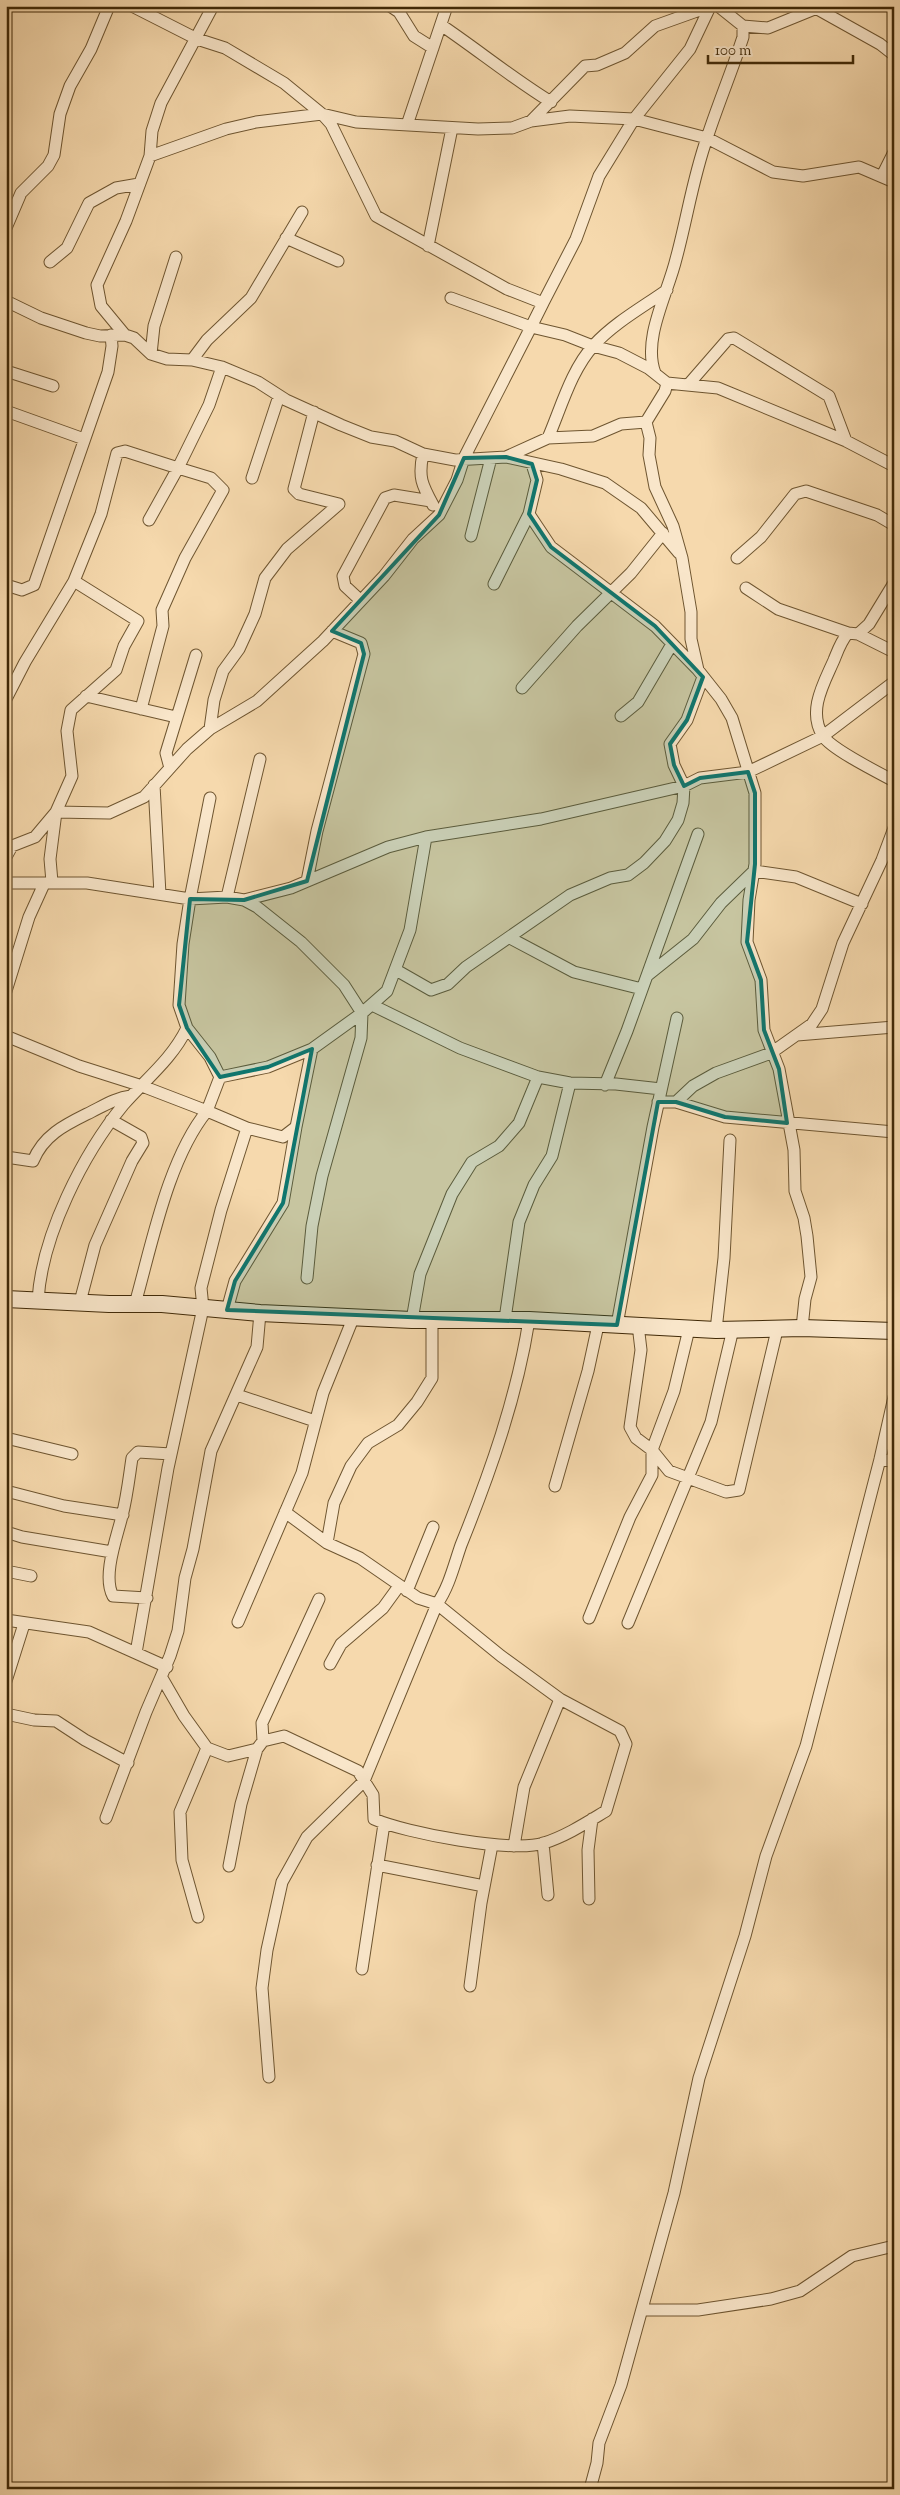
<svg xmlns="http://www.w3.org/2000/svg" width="900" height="2495" viewBox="0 0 900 2495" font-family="'Sorts Mill Goudy',serif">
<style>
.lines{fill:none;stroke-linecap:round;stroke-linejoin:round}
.street-casing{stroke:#6e5530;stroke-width:13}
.secondary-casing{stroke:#402907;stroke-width:18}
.street{stroke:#f9e6ca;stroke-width:11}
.secondary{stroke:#f9e6ca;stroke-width:16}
.marked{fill:#0f766e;fill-opacity:0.2;stroke:#0f766e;stroke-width:4;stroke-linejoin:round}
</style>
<rect width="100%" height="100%" fill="#f6d9ad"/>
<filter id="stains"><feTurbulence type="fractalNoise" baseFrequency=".004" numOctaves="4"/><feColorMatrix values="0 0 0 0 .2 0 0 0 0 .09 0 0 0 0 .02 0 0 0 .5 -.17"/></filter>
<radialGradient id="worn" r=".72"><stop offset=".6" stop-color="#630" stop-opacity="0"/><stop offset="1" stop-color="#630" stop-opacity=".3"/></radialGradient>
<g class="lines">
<g class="street-casing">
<path id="street" d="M132 6 197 39 225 48 284 83 322 114 331 124 376 216 507 289 543 303 531 327 565 335 593 346 619 353 648 368 667 383 665 391 646 422
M390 6 399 12 414 36 433 48
M812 6 880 44 894 55
M441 25C478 50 512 78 551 102
M743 26 768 28 822 6
M531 121 585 66 597 65 625 53 655 26 711 6
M407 125 447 6
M150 156 226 129 256 122 322 114 356 122 478 129 512 128 531 121 570 116 634 119 707 138 773 172 803 176 859 167 894 182
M882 176 894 152
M6 228 21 193 48 166 54 155 60 114 70 86 91 49 109 6
M286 238 338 261
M428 246 452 128
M50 262 67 248 89 203 116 188 139 184
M6 301 41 318 86 333 100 336 125 335 134 338 151 354 167 359 192 360 222 367 258 382 286 400 341 425 371 437 395 441 423 454 455 460 506 457 561 469 605 483 641 508 679 553
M543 303 576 239 599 176 634 119 690 49 709 9
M125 335 101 306 97 285 126 221 150 156 152 131 161 103 213 6
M151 354 154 326 176 257
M192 360 207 340 251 298 302 212
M6 371 53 386
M655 373C642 339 668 293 676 259 687 219 693 177 707 138 718 104 732 71 743 37V26L718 6
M667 383 718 388 846 441 894 466
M688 385 728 339 734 338 829 396 846 441
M6 411 84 439
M646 422 650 438 649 455 655 487 673 526 682 558 691 612V639L698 670 721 699 732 718 755 793V864L749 900 747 942 761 980 764 1030 779 1069 794 1150 795 1191 804 1218 807 1236 811 1277 805 1299 802 1328
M548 438C561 408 571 370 594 345 614 323 643 307 667 290
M423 454C418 477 422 485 433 505
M506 457 548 438 593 436 621 424 646 422
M532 464 537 480 529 514 551 547 655 626 697 669
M252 478 279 396
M471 536 491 458
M737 558 761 537 795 494 806 491 877 515 894 525
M494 584 529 514
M6 585 22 590 34 585 108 372 112 346 111 335
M746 588 778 609 848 633
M360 600 345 586 343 576 385 498 394 495 431 501
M858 634 869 624 894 583
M894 652 858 634 848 633C841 641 838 650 834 660 824 683 807 711 823 736 831 749 879 773 894 781
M522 688 577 626 631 573 663 533
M86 696 176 717
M6 699 25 662 74 581 101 514 117 453 125 451 178 468 149 520
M141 709 163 626 162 610 185 558 223 490 211 478 178 468 209 405 222 367
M621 716 638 702 672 644
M210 729 214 700 223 671 239 649 255 614 265 578 287 549 339 504 299 494 294 489 314 412
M170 768 166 753 196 655
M154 785 160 894
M6 857 12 846 35 837 56 812 72 776 67 731 71 710 116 670 124 646 138 621 74 581
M307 881 317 831 364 654 361 643 332 631
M52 882 50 859 56 812 109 813 144 797 187 749 210 729 257 701 323 641 384 576 413 539 439 515 457 480 464 458 531 327 451 298
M6 883H87L190 899 227 897 244 900 257 907 301 942 344 985 362 1013 361 1038 322 1176 312 1226 307 1278
M227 897 260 759
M244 900 291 888 388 847 426 837 541 819 684 786 700 778 748 772 823 736 894 682
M510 938 574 972 642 989
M396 970 431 990 448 984 466 967 570 895 610 878 628 875 644 863 665 841 678 820 683 803 684 786 674 765 670 744 687 720 703 677
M648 975 693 939 721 903 754 871 796 877 862 904
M6 991 29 917 44 884
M372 1005 460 1048 538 1077 570 1083 616 1084 661 1089
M797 1035 894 1027
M6 1036 79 1066 142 1086 207 1111C168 1159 152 1244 135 1304
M220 1077 268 1067 312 1049 362 1013 387 991 410 930 426 837
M605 1085 627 1031 698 834
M658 1102H676L693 1086 716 1073 771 1053 812 1024 822 1009 843 943 882 860 894 828
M676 1102 725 1117 894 1132
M247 1128 283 1137 296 1127 312 1049
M6 1157 33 1161C44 1134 67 1124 91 1112 105 1105 116 1098 131 1096
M38 1300C42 1235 83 1154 124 1104 146 1079 172 1059 187 1028
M80 1302 95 1245 132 1161 143 1143 141 1137 111 1120
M227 1310 235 1281 283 1203 296 1127
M505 1319 519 1222 534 1185 552 1156 570 1083
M412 1320 420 1274 452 1194 472 1162 499 1146 519 1123 538 1077
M617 1325 653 1127 677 1018
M689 1329 674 1391 652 1450 669 1471 726 1492 739 1490 777 1330
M716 1330 724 1258 730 1140
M237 1395 315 1421
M6 1438 72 1454
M880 1459 894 1462
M555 1486 588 1371 598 1325
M6 1491 64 1506 123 1515
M285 1512 327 1543 360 1558 418 1598 437 1604 501 1656 560 1699 524 1787 514 1846
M6 1532 22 1537 112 1552
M327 1543 334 1503 351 1466 368 1443 398 1425 417 1402 432 1378V1319
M6 1571 31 1576
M407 1591 433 1527
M147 1598 113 1596C102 1576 117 1537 122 1516 127 1497 129 1478 132 1458L138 1452 171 1454
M589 1618 630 1517 652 1475V1450L636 1438 630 1427 641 1350 638 1325
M6 1620 89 1632 167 1667
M238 1622 302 1473 323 1393 354 1316
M628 1623 711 1422 733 1329
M136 1653 168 1468 203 1308 201 1288 221 1210 247 1128 207 1111 220 1077 210 1057 187 1028 179 1005 183 944 190 899 210 798
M330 1664 341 1644 383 1608 399 1586
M162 1678 184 1716 207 1748 228 1756 257 1749 263 1741 284 1736 358 1771 373 1795 374 1819C405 1833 512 1853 544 1843 566 1836 586 1823 606 1811L626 1744 620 1731 560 1699
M6 1681 24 1624
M6 1714 34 1720 56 1721 85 1740 128 1763
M263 1741 262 1723 319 1599
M106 1818 146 1712 170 1656 178 1631 185 1578 193 1549 211 1451 257 1347 260 1313
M543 1843 548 1895
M377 1865 484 1886
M229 1866 241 1804 257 1749
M589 1899 588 1850 592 1819
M198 1917 182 1860 180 1812 207 1748
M362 1969 384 1824
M470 1986 481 1903 492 1845
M269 2077 262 1988 267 1950 282 1882 307 1837 364 1781 437 1604C449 1587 454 1565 461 1545 490 1473 517 1397 529 1320
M643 2310H698L771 2299 800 2291 852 2256 894 2246
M590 2489 597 2463 599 2443 621 2385 674 2193 699 2078 745 1936 766 1856 806 1746 880 1459 894 1397"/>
</g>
<g class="secondary-casing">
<path id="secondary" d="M6 1299 109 1304H162L260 1313 412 1320H529L716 1330 802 1328 894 1331"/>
</g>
<use href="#street" class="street"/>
<use href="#secondary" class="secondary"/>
</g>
<path class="marked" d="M506 457 532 464 537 480 529 514 551 547 655 626 703 677 687 720 670 744 674 765 684 786 700 778 748 772 755 793V864L747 942 761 980 764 1030 779 1069 787 1123 725 1117 676 1102H658L617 1325 227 1310 235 1281 283 1203 312 1049 268 1067 220 1077 187 1028 179 1005 190 899 244 900 307 881 364 654 361 643 332 631 439 515 464 458Z"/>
<rect width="900" height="2495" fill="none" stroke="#f6d9ad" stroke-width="25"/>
<rect x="8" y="8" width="885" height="2480" fill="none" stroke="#402907" stroke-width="2.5"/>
<rect x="12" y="12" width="875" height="2470" fill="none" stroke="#402907"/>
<path d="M708 55v8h145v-8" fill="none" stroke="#402907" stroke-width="2.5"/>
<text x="715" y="55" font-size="15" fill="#402907" stroke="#f9e6ca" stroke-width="4" paint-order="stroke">100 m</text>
<rect width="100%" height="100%" filter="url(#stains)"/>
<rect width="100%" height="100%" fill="url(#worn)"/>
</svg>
